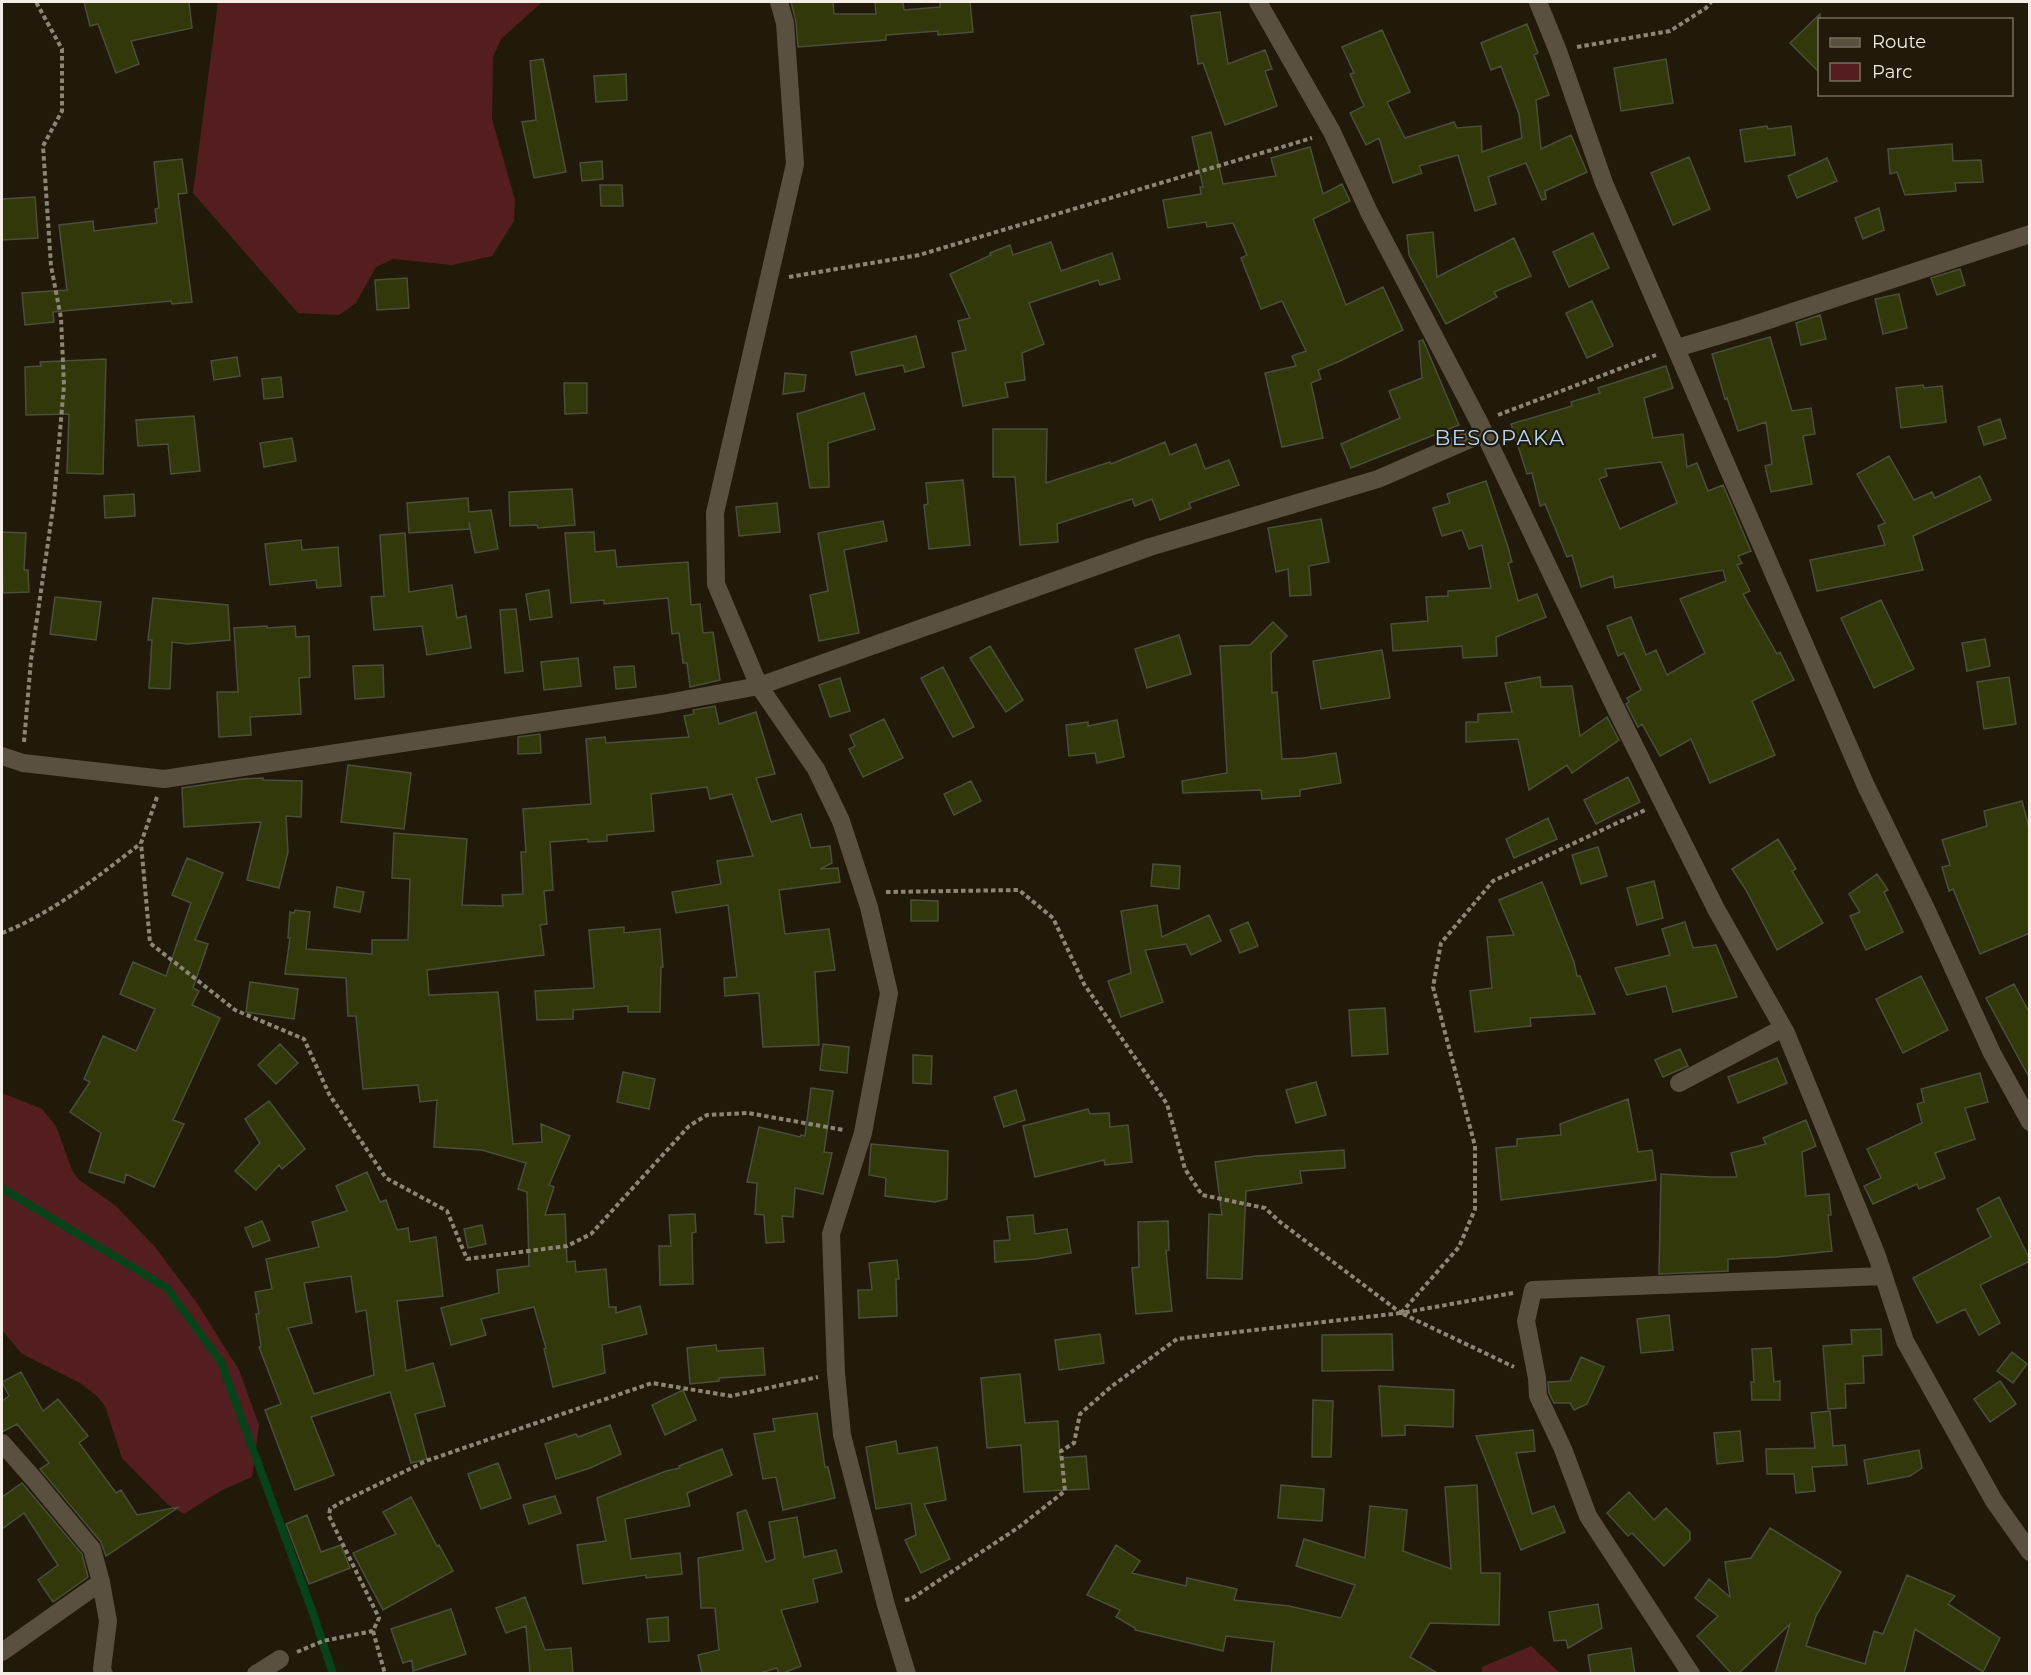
<svg xmlns="http://www.w3.org/2000/svg" width="2031" height="1675" viewBox="0 0 2031 1675" font-family="Montserrat,sans-serif">
<style>
.green{fill:#541e21}
.lines{fill:none;stroke-linecap:round;stroke-linejoin:round}
.stream{stroke:#08421a;stroke-width:8}
.building{fill:#323809;stroke:#4b4e3c;stroke-width:1.5;fill-rule:evenodd}
.path{stroke:#8c8578;stroke-width:4;stroke-dasharray:4.5 3;stroke-linecap:butt}
.minor{stroke:#59503f;stroke-width:18}
.labels{text-anchor:middle;stroke-width:4.5;stroke-linejoin:round;paint-order:stroke}
.neighbourhood-label{font-size:21px;letter-spacing:1.5px;fill:#b4d9fa;stroke:#211a0a}
</style>
<rect width="100%" height="100%" fill="#211a0a"/>
<path class="green" d="M218 2H542L501 39 493 57 492 119 515 200 514 221 492 256 452 265 393 259 376 267 356 303 339 315 298 313 193 193Z
M2 1093 42 1109 56 1126 72 1170 78 1179 116 1206 155 1247 197 1303 239 1370 259 1425 252 1477 222 1490 184 1514 167 1504 122 1458 105 1406 97 1396 80 1383 22 1354 2 1330Z
M1531 1646 1560 1673H1482V1667Z"/>
<g class="lines">
<path class="stream" d="M2 1188 167 1288 221 1362 314 1616 333 1674"/>
</g>
<path class="building" d="M84 2H189L192 28 131 41 139 64 116 73 98 24 90 26Z
M791 2H833L834 14H876L875 2H903L904 10 940 7V2H970L973 32 938 35V31L886 35V40L798 47 796 22Z
M1220 12 1228 64 1265 50 1272 69 1265 71 1277 106 1225 125 1203 63 1198 64 1191 16Z
M1820 14V73L1790 43Z
M1527 24 1538 53 1534 55 1549 95 1536 100 1541 149 1571 135 1587 172 1545 191 1546 199 1542 200 1526 163 1488 177 1496 204 1475 211 1458 155 1419 166 1422 173 1393 183 1379 138 1366 145 1350 113 1364 106 1350 74 1354 73 1342 47 1382 30 1410 92 1387 102 1405 138 1454 122 1457 128 1481 126 1482 152 1522 138 1519 114 1501 66 1491 70 1481 43Z
M543 59 566 172 534 178 522 122 536 120 530 61Z
M1666 59 1673 103 1621 111 1614 68Z
M626 74 627 100 596 102 594 76Z
M1767 126 1768 129 1791 126 1795 155 1745 162 1740 130Z
M1211 132 1223 184 1276 176 1271 158 1310 147 1323 194 1342 184 1350 201 1313 219 1346 305 1383 287 1403 330 1340 361 1318 370 1321 379 1311 383 1323 438 1282 447 1265 373 1296 366 1292 356 1306 351 1282 301 1261 309 1241 258 1247 255 1233 223 1207 227 1206 222 1168 228 1163 200 1201 194 1200 187H1203L1192 137Z
M1952 144 1953 161 1981 160 1983 182 1955 183 1956 191 1905 195 1897 172 1890 174 1888 149Z
M1689 157 1710 209 1673 225 1651 173Z
M1827 158 1837 181 1797 198 1788 176Z
M182 159 187 193 178 194 192 302 172 304 171 301 53 312 54 322 25 325 22 293 67 290 59 225 93 221 94 231 157 223 155 209 159 208 154 162Z
M602 161 603 179 582 181 580 163Z
M600 185H622L623 206H601Z
M35 197 38 238 2 240V199Z
M1879 208 1884 230 1863 239 1855 218Z
M1433 232 1437 277 1514 238 1531 276 1494 292 1497 297 1446 324 1409 255 1407 235Z
M1593 233 1609 268 1569 287 1553 252Z
M1051 242 1061 271 1112 253 1120 279 1100 285 1098 280 1029 303 1044 344 1022 353 1025 380 1005 383 1008 397 963 406 952 353 966 350 958 321 970 318 950 274 991 255 990 253 1010 245 1013 255Z
M1960 269 1965 285 1937 295 1931 278Z
M407 278 409 308 377 310 375 280Z
M1899 294 1907 328 1883 334 1875 299Z
M1592 301 1613 346 1587 358 1566 313Z
M1820 315 1826 339 1801 345 1796 323Z
M916 336 924 367 905 372 903 365 856 375 851 352Z
M1770 337 1792 411 1811 408 1815 434 1803 436 1812 484 1771 492 1765 466 1772 464 1766 422 1738 431 1727 398 1725 399 1712 354Z
M1423 340 1459 425 1351 468 1341 444 1400 418 1389 391 1422 378 1419 341Z
M237 357 240 376 214 380 211 361Z
M106 359 103 474 67 473 69 414 26 415 25 367 41 366 40 362Z
M1666 366 1673 388 1644 398 1653 438 1683 434 1687 467 1697 463 1708 491 1723 485 1751 551 1738 556 1742 563 1737 565 1750 591 1743 594 1777 654 1780 652 1794 680 1752 701 1775 755 1710 783 1691 739 1660 756 1642 724 1638 727 1626 704 1629 702 1627 698 1641 690 1624 653 1618 656 1607 626 1631 617 1646 655 1656 650 1667 675 1705 653 1680 599 1726 581 1723 570 1615 588 1613 576 1581 587 1572 555 1567 557 1545 504 1540 506 1532 473 1527 474 1511 424 1572 406 1571 402 1600 393 1598 388ZM1661 462 1677 503 1620 529 1599 479 1607 476 1605 469Z
M785 373 806 375 804 391 783 394Z
M281 377 283 397 264 399 262 379Z
M564 383H587V413L565 414Z
M1923 385 1924 388 1942 386 1946 422 1901 428 1896 388Z
M864 393 875 429 828 443 829 487 810 488 797 414Z
M194 416 200 471 171 474 168 444 138 446 136 420Z
M2000 419 2006 438 1984 445 1978 427Z
M993 429H1047L1046 483 1110 462 1111 464 1165 442 1170 455 1196 444 1205 469 1229 460 1239 485 1189 503 1191 508 1160 520 1152 499 1135 506 1132 499 1057 524 1058 542 1020 545 1015 477H993Z
M292 438 296 461 264 467 260 443Z
M1889 456 1914 500 1932 492 1935 498 1980 476 1991 500 1913 536 1923 570 1817 591 1810 560 1885 545 1878 526 1885 523 1857 474Z
M963 480 970 545 929 549 924 505 928 504 926 483Z
M1486 481 1508 547 1512 562 1508 563 1518 601 1537 594 1546 617 1496 637 1497 656 1463 658 1462 646 1393 651 1391 624 1428 621 1426 597 1448 596V591L1491 588 1482 545 1469 549 1462 530 1442 536 1433 508 1450 503 1447 494Z
M572 489 575 525 538 528 537 525 510 526 509 492Z
M134 494 135 516 105 518 104 496Z
M468 498 469 512 491 510 498 549 475 553 469 522 470 529 409 533 407 503Z
M777 503 780 532 739 536 736 507Z
M1321 519 1329 562 1309 566 1311 595 1290 596 1288 569 1276 572 1268 528Z
M883 521 887 541 844 550 859 633 819 641 810 595 828 591 818 533Z
M2 532 26 533 24 570H28L29 592 3 593Z
M594 532 595 552 615 550 617 567 688 562 691 605 700 604 703 633 713 632 720 680 690 687 687 663H683L679 633 672 634 668 598 604 604V600L571 603 565 533Z
M405 533 409 592 452 585 457 618 466 616 471 648 427 655 422 626 374 630 371 597 384 596 380 535Z
M301 540 302 550 338 547 341 586 317 588 316 580 270 585 265 544Z
M549 590 552 617 530 620 526 594Z
M55 597 101 602 96 640 50 634Z
M153 598 228 605 230 640 187 644 172 642 170 689 149 688 152 640H148Z
M1881 600 1914 669 1874 688 1841 618Z
M516 609 523 671 505 673 500 610Z
M1273 622 1287 636 1271 653 1272 693 1277 692 1282 759 1303 758 1336 753 1341 783 1300 790V796L1262 799 1261 790 1183 793 1182 781 1227 773 1220 646 1250 645Z
M267 626V628L295 626 296 637 309 636 310 677 299 678 301 714 250 717 251 735 219 737 217 692H238L234 628Z
M1179 635 1191 674 1147 688 1135 649Z
M1985 639 1990 666 1967 671 1962 643Z
M990 646 1023 700 1006 712 970 658Z
M1382 650 1390 698 1321 709 1313 661Z
M578 658 581 686 544 690 541 662Z
M383 665 384 697 355 699 353 666Z
M634 666 636 687 616 689 614 667Z
M943 667 974 727 953 737 921 678Z
M1540 677 1541 687 1572 686 1580 736 1607 717 1619 740 1572 773 1567 765 1529 790 1518 739 1466 742V722H1478V714L1512 712 1505 683Z
M2009 677 2016 724 1984 729 1977 682Z
M840 678 850 711 830 717 819 685Z
M715 706 719 724 756 712 775 774 756 778 771 822 801 814 811 848 830 846 832 863 820 869 838 868 840 882 779 890 785 934 829 929 835 970 815 972 819 1045 763 1047 759 993 725 996 724 978 737 977 728 905 676 913 672 892 721 884 717 861 753 856 732 794 710 799 707 787 651 794 654 831 607 835V841L588 842V839L550 842 553 890 544 891 547 924 540 925 544 955 427 970 429 995 498 992 513 1144 542 1142 541 1124 570 1136 549 1185 554 1187 545 1215 565 1214 567 1262 575 1261 576 1272 606 1269 609 1307H616V1313L640 1306 647 1334 602 1345 605 1373 553 1387 544 1349 546 1348 534 1307 481 1319 486 1335 451 1345 441 1308 499 1293 497 1270 529 1266 527 1192 518 1189 526 1163 482 1150 434 1147 437 1100 420 1102 418 1085 363 1089 356 1016H348L346 978 285 974 290 938H288L290 912 294 913 295 910 310 912 306 949 372 954V940H408L410 879 392 878 394 833 467 839 462 905 503 906 502 895 523 894 521 852H526L523 809 591 804 586 739 605 737 606 743 689 737 684 716 694 714 693 710Z
M884 719 903 758 863 777 849 749 855 746 850 735Z
M1117 720 1124 757 1097 763 1095 753 1069 756 1066 725 1088 722V726Z
M540 734 541 753 518 754V737Z
M348 765 411 773 404 829 341 822Z
M1628 777 1640 802 1596 824 1584 800Z
M263 778V780L302 781 301 817 286 816 288 852 279 888 247 880 261 822 184 827 182 788 242 779Z
M971 781 981 801 954 815 944 794Z
M2022 801 2030 831V933L1980 954 1953 889 1949 891 1942 867 1950 865 1942 840 1987 826 1984 811Z
M1548 818 1557 839 1514 858 1506 839Z
M1778 839 1796 869 1792 871 1823 923 1777 950 1746 890 1732 869Z
M1598 847 1607 876 1581 884 1572 855Z
M187 858 223 873 195 940 208 944 193 988 199 991 192 1005 220 1018 173 1120 184 1124 154 1187 126 1174 124 1183 89 1172 101 1133 70 1112 90 1082 84 1079 103 1036 136 1051 155 1009 120 994 133 962 166 976 191 903 172 895Z
M1153 864 1180 866 1179 889 1151 886Z
M1877 874 1888 890 1884 892 1903 932 1866 950 1850 916 1860 912 1849 894Z
M1654 881 1663 918 1637 925 1627 888Z
M1542 882 1574 962 1577 976H1580L1595 1014 1530 1018 1531 1026 1475 1032 1470 991 1492 988 1487 937 1514 935 1499 900Z
M337 887 364 892 360 912 334 907Z
M911 900 938 901V921H911Z
M1157 905 1162 937 1209 915 1221 941 1191 955 1186 944 1145 950 1163 1002 1121 1017 1108 981 1131 973 1121 911Z
M1248 922 1258 946 1240 953 1230 930Z
M1685 922 1693 948 1716 945 1737 997 1673 1012 1666 986 1627 995 1615 968 1670 955 1662 929Z
M624 927V933L660 929 663 967H661L660 1012H628V1006L573 1010V1019L537 1020 535 991 594 988 589 930Z
M1921 976 1948 1030 1903 1053 1876 999Z
M250 982 298 989 294 1019 246 1012Z
M2014 984 2030 1014V1079L1986 998Z
M1385 1008 1388 1054 1352 1056 1349 1010Z
M280 1044 298 1063 276 1084 258 1065Z
M823 1044 849 1047 847 1073 820 1070Z
M1680 1049 1688 1066 1663 1077 1655 1060Z
M913 1055 932 1056 931 1084 913 1083Z
M1777 1058 1787 1083 1738 1103 1728 1077Z
M623 1072 655 1079 649 1109 617 1102Z
M1980 1073 1988 1102 1965 1108 1975 1139 1935 1153 1945 1178 1919 1189 1917 1184 1873 1204 1864 1186 1881 1178 1867 1149 1922 1123 1917 1104 1924 1102 1921 1089Z
M1316 1082 1326 1115 1296 1123 1286 1090Z
M811 1088 833 1091 824 1152 832 1153 823 1194 795 1188 793 1217 782 1216 784 1242 766 1243 764 1215 755 1214 757 1183 747 1182 759 1127 800 1137 801 1135 805 1136Z
M1016 1090 1025 1120 1004 1127 994 1097Z
M1628 1099 1638 1152 1652 1150 1656 1180 1501 1200 1496 1148 1517 1146V1139L1561 1135 1560 1124Z
M269 1101 305 1149 282 1169 279 1165 256 1190 235 1171 260 1143 245 1119Z
M1088 1109 1090 1114 1109 1113 1110 1127 1128 1125 1132 1162 1105 1165 1104 1160 1035 1177 1023 1126Z
M1806 1120 1816 1146 1802 1152 1806 1196 1829 1194 1831 1215H1828L1832 1251 1776 1257 1728 1259V1271L1659 1274 1661 1174 1711 1177H1737L1731 1153 1766 1144 1763 1138Z
M871 1144 948 1151 947 1199 935 1202 885 1196 886 1178 869 1175Z
M1344 1150 1345 1168 1300 1171 1302 1183 1246 1191 1242 1279 1207 1278 1209 1214 1222 1215 1215 1162 1256 1156Z
M367 1172 380 1202 386 1200 397 1230 408 1228 410 1242 436 1237 443 1296 397 1301 406 1371 433 1363 445 1406 415 1414 427 1459 411 1463 390 1392 311 1417 334 1475 295 1490 265 1410 281 1404 259 1347 261 1346 256 1314H259L255 1292 272 1289 266 1259 319 1247 312 1222 347 1211 336 1186ZM351 1276 356 1312 366 1310 374 1375 314 1394 288 1328 312 1323 304 1283Z
M1999 1197 2030 1260V1261L1980 1285 2000 1323 1979 1335 1965 1309 1937 1323 1913 1278 1991 1237 1977 1209Z
M695 1214 696 1232 692 1233 693 1284 660 1285 659 1246H671L669 1215Z
M1033 1215 1035 1234 1067 1229 1071 1253 1036 1259 995 1262 994 1241 1010 1240 1007 1217Z
M262 1221 270 1240 253 1247 245 1228Z
M1168 1221 1169 1250 1166 1251 1172 1311 1136 1314 1132 1268 1139 1267 1138 1222Z
M482 1225 486 1244 468 1248 464 1229Z
M897 1260 899 1279H896L897 1316 859 1318 858 1290H872L869 1263Z
M1669 1315 1673 1350 1641 1353 1637 1319Z
M1881 1329 1882 1355 1863 1356 1864 1383 1845 1384 1846 1408 1828 1409 1823 1346 1852 1344 1851 1330Z
M1100 1334 1104 1363 1059 1370 1055 1340Z
M1392 1334 1393 1370 1322 1371V1335Z
M716 1345 717 1351 763 1348 765 1375 719 1378V1381L690 1384 687 1348Z
M1771 1348 1774 1382 1780 1381V1400H1752L1751 1382H1754L1752 1349Z
M2012 1352 2027 1364 2013 1383 1997 1371Z
M1581 1357 1604 1367 1587 1404 1574 1410 1570 1403H1554L1549 1393 1548 1382 1570 1381Z
M21 1372 43 1411 58 1399 88 1436 79 1443 116 1493 121 1490 137 1515 179 1507 106 1556 101 1542 40 1469 49 1463 17 1424 2 1432V1401L9 1396 2 1382Z
M1020 1374 1025 1423 1058 1421 1060 1458 1086 1456 1089 1489 1024 1492 1021 1445 987 1448 981 1378Z
M2000 1381 2016 1404 1990 1422 1974 1399Z
M1379 1386 1454 1390 1453 1427 1405 1425V1435L1382 1436Z
M683 1390 696 1420 665 1435 652 1405Z
M1313 1400 1333 1401 1331 1457H1312Z
M1830 1411 1833 1446 1845 1445 1847 1465 1812 1467 1815 1491 1796 1493 1794 1474H1767L1766 1449 1815 1448 1811 1413Z
M817 1413 825 1467H828L835 1498 783 1510 776 1477 763 1479 754 1434 775 1431 773 1419Z
M610 1425 621 1454 590 1468 556 1479 545 1444 576 1434 578 1437Z
M1533 1430 1535 1451 1516 1453 1532 1514 1554 1506 1565 1532 1521 1550 1476 1436Z
M1740 1431 1743 1461 1717 1464 1714 1433Z
M896 1441 898 1454 937 1447 946 1500 924 1504 950 1559 921 1573 905 1540 916 1535 911 1503 876 1509 866 1447Z
M722 1449 732 1475 687 1493 690 1506 625 1519 631 1559 680 1553 682 1574 646 1578V1575L583 1584 577 1545 606 1541 597 1498 666 1471 680 1468 679 1466Z
M1919 1450 1922 1468 1910 1476 1868 1484 1864 1460Z
M498 1463 511 1498 481 1509 468 1474Z
M22 1483 82 1554 88 1577 53 1602 38 1580 58 1565 24 1513 2 1529V1497Z
M1281 1485 1324 1489 1322 1521 1278 1518Z
M1477 1485 1481 1573H1500L1499 1625 1430 1623 1410 1657 1439 1674H1271L1274 1642 1226 1636 1223 1651 1135 1630V1628L1116 1617 1120 1610 1087 1595 1116 1545 1140 1561 1132 1573 1186 1586 1187 1578 1237 1589 1234 1600 1289 1606 1341 1618 1355 1585 1296 1566 1304 1539 1365 1558 1370 1506 1407 1510 1403 1551 1451 1569 1445 1487Z
M1629 1492 1654 1520 1666 1508 1690 1532V1540L1664 1566 1632 1533 1628 1536 1607 1513Z
M555 1496 561 1513 529 1524 523 1505Z
M411 1497 437 1546 439 1545 453 1571 383 1610 353 1553 396 1534 383 1512Z
M746 1510 766 1562 775 1559 769 1522 797 1517 804 1557 836 1550 842 1572 813 1579 818 1602 781 1610 801 1666 781 1674H779L777 1668 757 1674H702L698 1655 719 1650 715 1608H701L698 1558 743 1550 737 1513Z
M307 1515 321 1552 341 1545 350 1568 309 1584 286 1524Z
M1770 1528 1841 1572 1816 1616 1806 1646 1865 1664 1874 1631 1883 1634 1907 1575 1955 1596 1948 1604 2000 1638 1983 1672 1915 1629 1904 1674H1775L1790 1624 1738 1674H1732L1697 1636 1718 1616 1695 1598 1709 1579 1730 1597 1725 1562 1751 1558Z
M525 1597 545 1650 571 1648 573 1674H530L526 1626 506 1633 496 1608Z
M1598 1604 1602 1628 1568 1648 1566 1640 1554 1641 1549 1612Z
M451 1609 466 1654 413 1671 412 1660 403 1663 391 1629Z
M668 1617 669 1641 649 1642 647 1619Z
M1631 1648 1635 1674H1591L1588 1655Z"/>
<g class="lines">
<path class="path" d="M1577 47 1670 31 1706 8 1711 2
M789 277 919 255 1312 138
M1498 415 1656 355
M24 742 31 660 54 501 64 385 61 318 51 266 43 146 62 111V49L36 2
M157 797 141 843 150 943 235 1010 304 1039 329 1094 386 1178 447 1211 467 1259 567 1246 591 1234 689 1126 707 1115 748 1113 844 1130
M886 892 1019 890 1053 918 1084 984 1167 1104 1185 1169 1202 1195 1265 1208 1280 1222 1401 1313 1513 1293
M2 933C53 913 97 877 140 844
M1401 1313 1459 1247 1475 1209V1146L1433 987 1441 943 1493 881 1645 810
M905 1600 911 1599 1019 1527 1065 1491 1061 1451 1074 1443 1080 1414 1112 1386 1177 1339 1401 1313 1514 1367
M373 1631 385 1674
M297 1652 323 1641 373 1631 379 1618 329 1516 330 1509 342 1502 426 1461 652 1383 731 1396 818 1377"/>
<path class="minor" d="M779 2 785 23 795 164 715 513 716 584 759 686 816 769 841 821 869 907 889 993 863 1133 831 1234 836 1373 842 1435 886 1605 907 1674
M1258 2 1332 132 1369 212 1479 422 1616 709 1716 909 1786 1033 1877 1256 1905 1341 1994 1501 2030 1552
M1538 2 1558 51 1604 183 1866 786 1927 911 1992 1053 2030 1122
M1677 348 1744 328 2030 234
M2 756 23 763 164 779 662 704 759 686 1150 547 1378 479 1484 433
M1679 1083 1783 1028
M2 1443 33 1478 92 1549 101 1582 108 1621 102 1669 104 1674
M2 1652 101 1582
M256 1674 280 1659
M1691 1674 1588 1516 1563 1449 1538 1396 1537 1378 1526 1321 1533 1290 1883 1276"/>
</g>
<g class="labels">
<g class="neighbourhood-label">
<text x="1500" y="445">BESOPAKA</text>
</g>
</g>
<rect width="2031" height="1675" fill="none" stroke="#f3ede3" stroke-width="6"/>
<rect x="1818" y="18" width="195" height="78" fill="#211a0a" stroke="#756e61" stroke-width="1.5"/>
<rect x="1830" y="38" width="30" height="9" fill="#59503f" stroke="#756e61" stroke-width="1.5"/>
<text x="1872" y="48" font-size="18" fill="#f3ede3">Route</text>
<rect x="1830" y="63" width="30" height="18" fill="#541e21" stroke="#756e61" stroke-width="1.5"/>
<text x="1872" y="78" font-size="18" fill="#f3ede3">Parc</text>
</svg>
